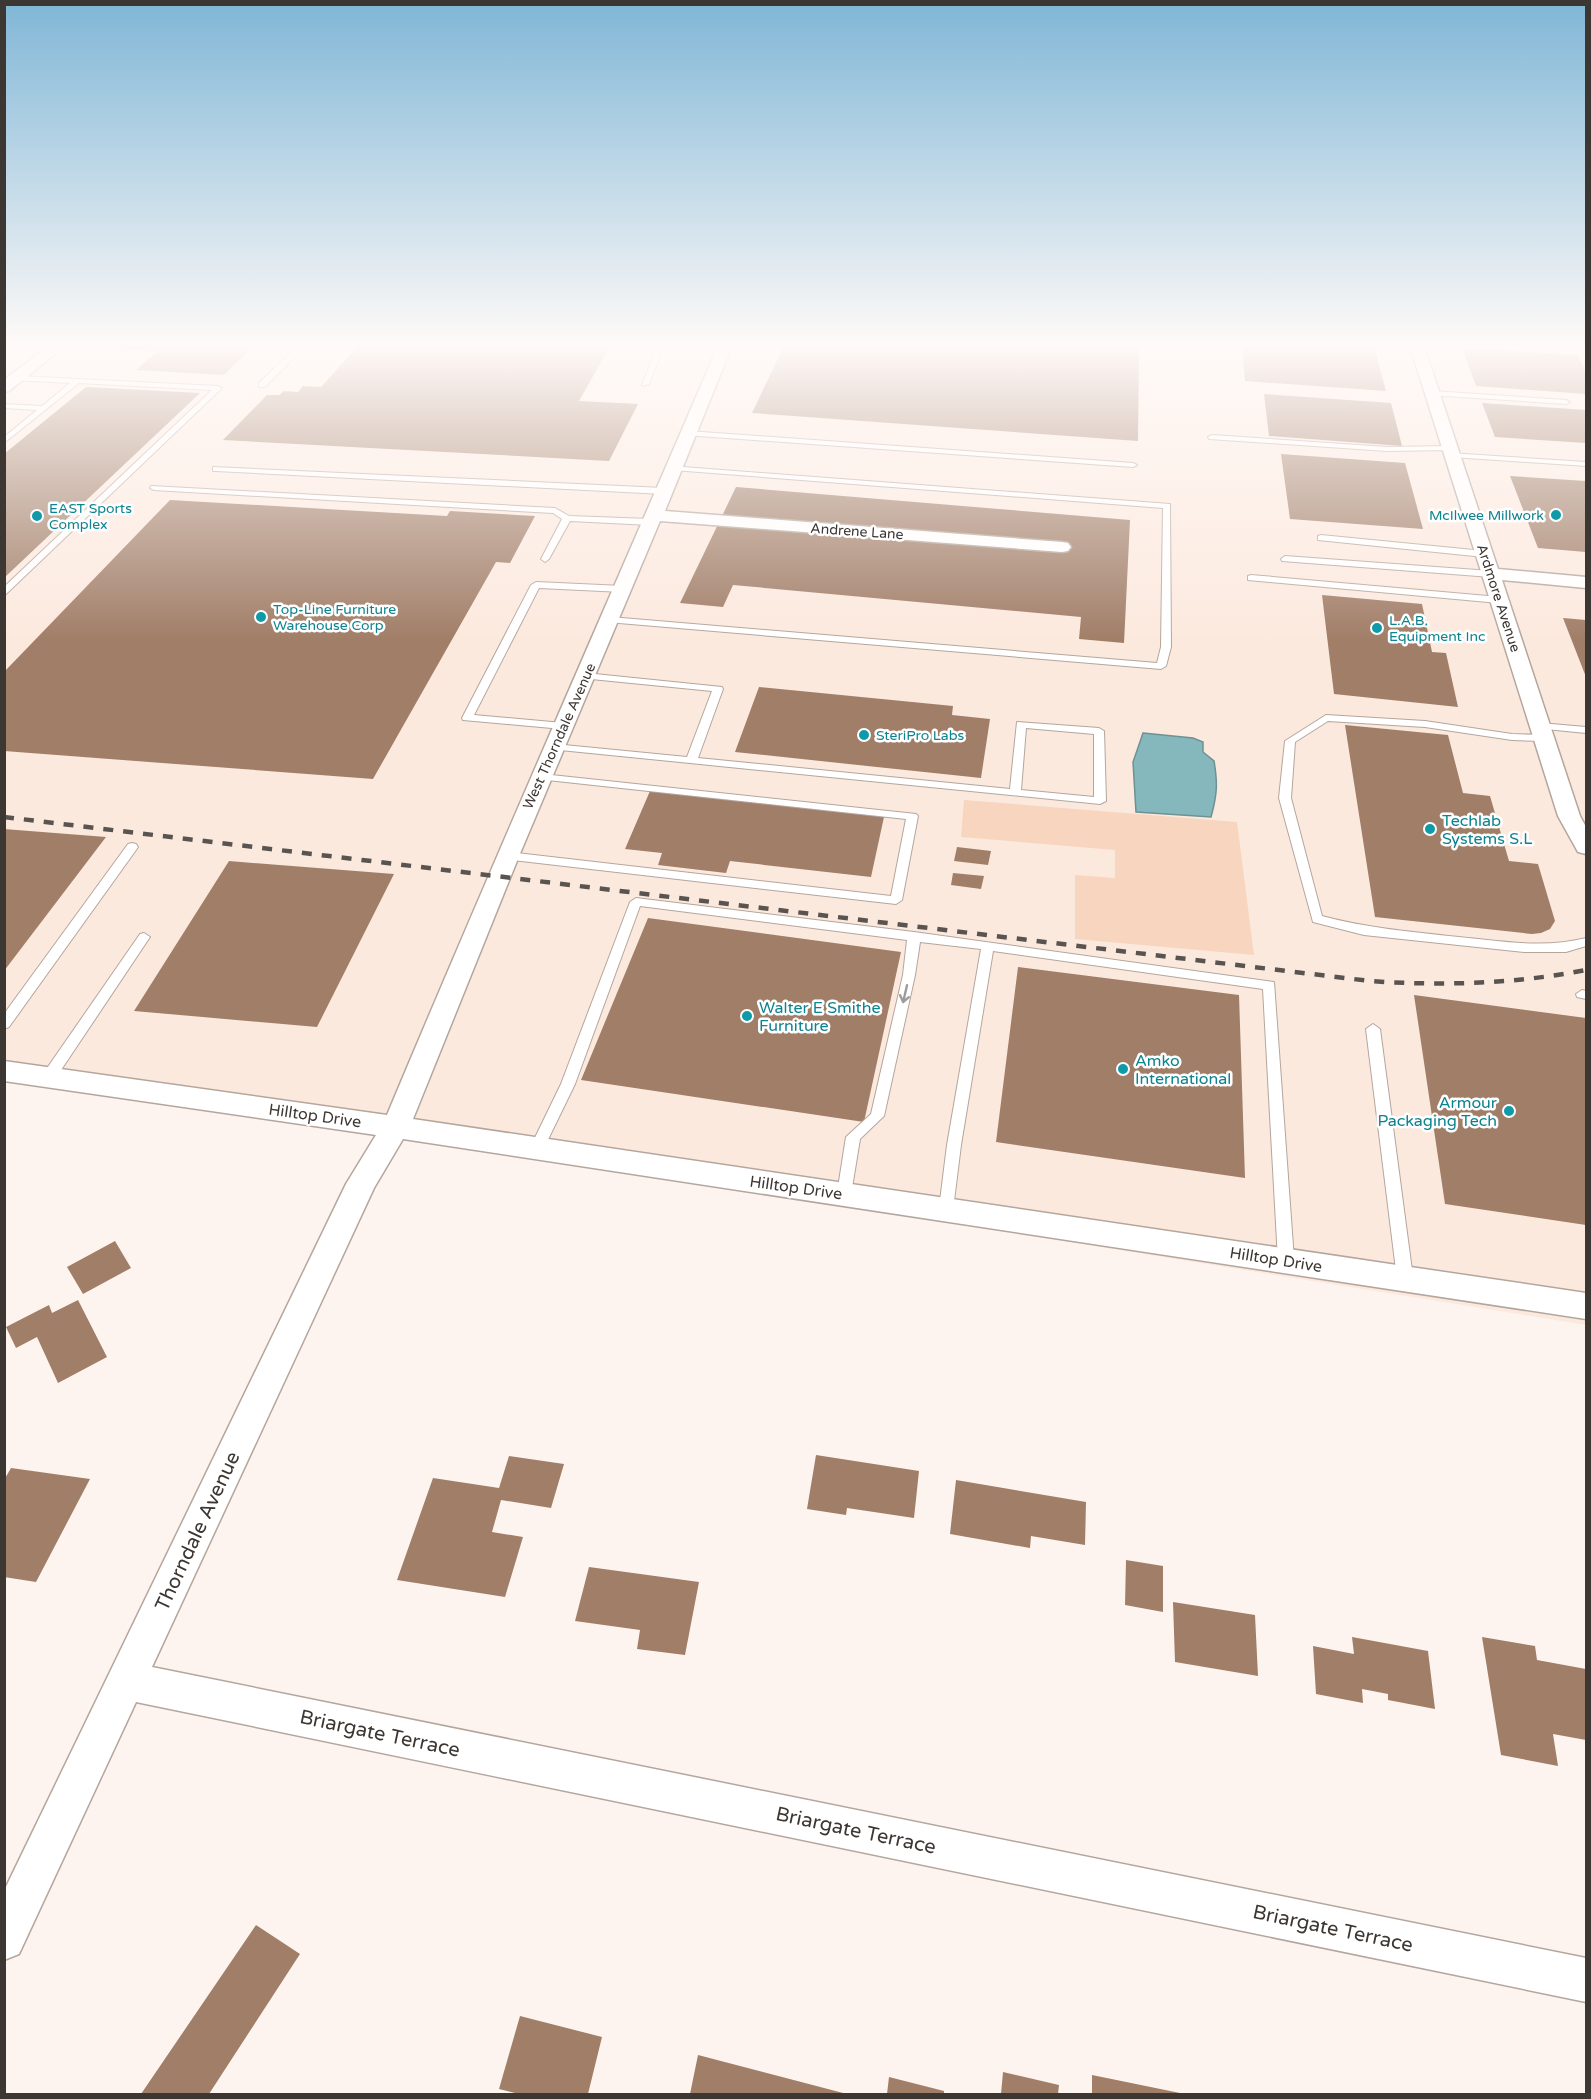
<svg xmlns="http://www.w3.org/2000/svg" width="1591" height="2099" viewBox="0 0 1591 2099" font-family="'Varela Round',sans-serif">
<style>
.built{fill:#fce9de}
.green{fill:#f8d5bf}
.water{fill:#84b8bc;stroke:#6f9193;stroke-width:1.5}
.building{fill:#a17e68}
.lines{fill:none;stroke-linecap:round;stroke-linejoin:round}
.lane-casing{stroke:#b4a69d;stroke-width:2}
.street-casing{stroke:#b4a69d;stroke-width:3}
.lane{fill:#fff;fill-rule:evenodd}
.street{fill:#fff;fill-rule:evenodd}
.rail{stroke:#5a5450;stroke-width:4.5;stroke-dasharray:10 10;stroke-linecap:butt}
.oneway{stroke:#9e9b9a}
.culture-dot{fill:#0f9aa8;stroke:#fff;stroke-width:2}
.labels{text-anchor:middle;stroke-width:5;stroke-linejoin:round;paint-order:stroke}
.far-culture-label{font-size:14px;fill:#0d838f;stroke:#fff;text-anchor:start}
.far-street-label{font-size:14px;fill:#3d3734;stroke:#fff}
.culture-label{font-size:16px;fill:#0d838f;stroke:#fff;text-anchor:start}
.street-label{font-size:16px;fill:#3d3734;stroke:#fff}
.near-street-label{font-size:20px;fill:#3d3734;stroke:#fff}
</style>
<rect width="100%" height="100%" fill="#fef4ef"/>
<path class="built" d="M5 346H1586V1325L5 1071Z"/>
<path class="green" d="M964 800 1237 822 1254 955 1075 939V875L1115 878V850L961 837Z"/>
<path class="water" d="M1143 733 1193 738 1203 742V752L1214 761C1218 784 1217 795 1211 817L1136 812 1133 762Z"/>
<path class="building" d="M99 346H253L224 375 136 370 158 351 97 348Z
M358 346H610L579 401 638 404 609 461 223 440 267 395H279L284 391 298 392 303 386 321 387Z
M784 346H1139L1138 441 752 413Z
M1242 346H1374L1386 391 1245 381Z
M1462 348 1578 355 1586 372V394L1476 386Z
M86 387 200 393 4 578V454Z
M1264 394 1391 403 1402 446 1269 436Z
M1482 403 1586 410V443L1495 437Z
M1281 454 1405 463 1423 529 1290 519Z
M1510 476 1586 481V552L1538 548Z
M736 487 1130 520 1124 643 1079 639 1081 617 733 585 723 607 680 603Z
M170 500 447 516 450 511 535 516 510 563 496 562 373 779 4 751V672Z
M1322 595 1422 604 1432 652 1446 653 1458 707 1334 694Z
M1563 618 1586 620V677Z
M759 687 953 706 952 715 990 719 981 778 735 752Z
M1345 725 1448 735 1463 793 1490 796 1509 861 1538 864 1555 921 1550 929 1541 933 1532 934 1375 917Z
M650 791 884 817 871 877 730 861 726 873 658 865 662 853 625 849Z
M4 829 106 837 4 971Z
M957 847 991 851 988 865 954 861Z
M229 861 394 874 317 1027 134 1011Z
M953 873 984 876 981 889 951 885Z
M648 918 901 952 864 1122 581 1080Z
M1018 967 1239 995 1245 1178 996 1142Z
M1414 995 1586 1018V1225L1445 1204Z
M115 1241 131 1268 83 1294 67 1267Z
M78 1300 107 1357 58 1383 37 1337 16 1348 6 1327 49 1305 52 1313Z
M816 1455 919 1471 914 1518 847 1508 846 1515 807 1509Z
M509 1456 564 1464 551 1508 501 1500 492 1532 523 1537 505 1597 397 1580 433 1478 499 1488Z
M11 1468 90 1479 36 1582 4 1577V1480Z
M956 1480 1086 1502 1085 1545 1031 1536 1030 1548 950 1534Z
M1126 1560 1163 1566V1612L1125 1605Z
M589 1567 699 1582 685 1655 637 1649 640 1630 575 1621Z
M1173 1602 1255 1615 1258 1676 1175 1662Z
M1352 1637 1428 1651 1435 1709 1388 1700V1694L1362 1689 1363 1703 1316 1694 1313 1646 1354 1654Z
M1482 1637 1535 1646 1537 1660 1586 1669V1740L1553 1734 1558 1766 1501 1755Z
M256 1925 300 1954 209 2094H141Z
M520 2016 602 2037 588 2094H519L499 2089Z
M698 2055 847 2094H690Z
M1003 2072 1059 2085 1058 2094H1001Z
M1092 2075 1180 2093V2094H1092Z
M889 2077 944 2091V2094H887Z"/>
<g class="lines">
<g class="lane-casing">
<path id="lane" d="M298 346H305L265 387H259V383Z
M657 346H664L649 384 642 386Z
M17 376 218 386 222 388 4 596V587L212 390 79 383 4 443V437L37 410 4 408V404L42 406 70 383 14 380 13 378Z
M1432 391 1566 400 1570 402 1566 404 1429 395V391Z
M688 431 1133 463 1137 465 1133 467 685 435 684 433Z
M1212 435 1387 447 1450 446 1454 448 1450 450 1387 451 1209 439 1208 437Z
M1449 453 1586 462V466L1452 457H1449Z
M670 466 1170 504 1171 647 1166 666 1161 669 607 622 605 620 610 617 1157 663 1161 647 1163 508 673 470H670Z
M213 467 663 488 667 491 663 494 216 471H213Z
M151 486 555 508 569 516 650 519 654 522 650 525 570 521 549 559 545 562 541 559 562 519 553 513 154 490 150 488Z
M1321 535 1484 551 1488 554 1484 557 1318 540V536Z
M1285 556 1491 571 1496 574 1491 577 1282 561 1281 559Z
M1251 575 1499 597 1504 600 1499 603 1248 580V576Z
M536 582 623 586 628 589 623 592 539 588 474 715 563 723 568 726 563 729 463 720 462 718 531 585Z
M585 673 722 687 723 689 698 758 1010 789 1017 722 1099 728 1104 731 1106 801 1100 804 550 749V745L554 744 687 757 712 691 581 678V674ZM1026 728 1094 734V797L1021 790Z
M1326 715 1425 721 1512 734 1544 735 1549 738 1544 741 1512 740 1425 727 1328 721 1295 742 1291 798 1322 916C1367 928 1412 932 1459 937 1501 941 1544 949 1586 938V946L1566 952H1524L1364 935 1313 922 1279 798 1285 741Z
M1540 723 1586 727V733L1536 728 1535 726Z
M542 774 916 814 918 816 902 900 896 904 503 859 501 856 507 852 891 896 906 819 538 779V775Z
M132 843 136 844 138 847 136 850 9 1027 4 1029V1014L128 844Z
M636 898 914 932 1274 982 1294 1260 1291 1264 1286 1266 1281 1264 1278 1260 1263 989 993 951 961 1145 953 1209 951 1213 946 1215 941 1213 939 1209 947 1145 981 949 920 942 915 975 884 1116 860 1139 851 1194 849 1198 844 1200 839 1198 837 1194 846 1137 871 1114 903 975 907 940 640 906 575 1084 542 1152H532L530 1148 561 1084 630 902Z
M144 933 150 937 53 1082H43L41 1078 43 1074 140 934Z
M1582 990 1586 991V999L1577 997 1576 994Z
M1373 1024 1380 1029 1413 1278 1411 1283 1405 1284 1399 1283 1397 1278 1366 1029Z"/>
</g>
<g class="street-casing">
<path id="street" d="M49 346H65L9 391 4 392V380Z
M718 346H732L665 511 1062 542 1068 543 1071 547 1068 551 1062 552 660 521 519 856 413 1119 1586 1293V1319L403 1139 374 1188 152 1667 1586 1958V2002L136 1702 19 1954 4 1960V1891L346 1184 376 1135 4 1081V1061L387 1115C495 857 608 602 718 346Z
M1410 346H1424L1498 569 1586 577V588L1502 580 1580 816 1586 827V854L1578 852 1558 816Z"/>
</g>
<use href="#lane" class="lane"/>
<use href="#street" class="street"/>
<path class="rail" d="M4 817 1370 981C1443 986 1514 984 1586 970"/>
</g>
<defs><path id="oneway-shaft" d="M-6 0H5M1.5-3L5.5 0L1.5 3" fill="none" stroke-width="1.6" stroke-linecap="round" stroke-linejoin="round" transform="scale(1.5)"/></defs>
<use class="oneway" href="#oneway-shaft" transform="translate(905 994) rotate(103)"/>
<linearGradient id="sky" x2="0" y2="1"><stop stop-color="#80b6d6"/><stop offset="0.54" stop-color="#fffaf8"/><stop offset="1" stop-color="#fffaf8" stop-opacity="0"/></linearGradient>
<rect width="1591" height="640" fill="url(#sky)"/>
<g class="culture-dot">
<circle cx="1556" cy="515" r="6"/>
<circle cx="37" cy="516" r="6"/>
<circle cx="261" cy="617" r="6"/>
<circle cx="1377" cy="628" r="6"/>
<circle cx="864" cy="735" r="6"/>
<circle cx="1430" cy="829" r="6"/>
<circle cx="747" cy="1016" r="6"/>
<circle cx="1123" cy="1069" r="6"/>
<circle cx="1509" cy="1111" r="6"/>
</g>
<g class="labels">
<g class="far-culture-label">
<text x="49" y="513">EAST Sports<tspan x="49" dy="16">Complex</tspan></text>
<text x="1544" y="520" text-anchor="end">McIlwee Millwork</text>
<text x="273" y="614">Top-Line Furniture<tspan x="273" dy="16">Warehouse Corp</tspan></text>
<text x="1389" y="625">L.A.B.<tspan x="1389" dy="16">Equipment Inc</tspan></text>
<text x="876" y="740">SteriPro Labs</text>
</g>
<g class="far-street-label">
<text transform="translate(857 531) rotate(4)" y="5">Andrene Lane</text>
<text transform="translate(1499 598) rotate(72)" y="5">Ardmore Avenue</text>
<text transform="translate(559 736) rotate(-66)" y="5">West Thorndale Avenue</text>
</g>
<g class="culture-label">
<text x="1442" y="826">Techlab<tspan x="1442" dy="18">Systems S.L</tspan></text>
<text x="759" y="1013">Walter E Smithe<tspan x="759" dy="18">Furniture</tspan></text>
<text x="1135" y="1066">Amko<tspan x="1135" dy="18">International</tspan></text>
<text x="1497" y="1108" text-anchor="end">Armour<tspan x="1497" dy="18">Packaging Tech</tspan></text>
</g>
<g class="street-label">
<text transform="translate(315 1115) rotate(8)" y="6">Hilltop Drive</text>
<text transform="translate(796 1187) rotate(8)" y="6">Hilltop Drive</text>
<text transform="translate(1276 1259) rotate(9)" y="6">Hilltop Drive</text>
</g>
<g class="near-street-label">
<text transform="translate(197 1531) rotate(-65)" y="7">Thorndale Avenue</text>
<text transform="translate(380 1733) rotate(12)" y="7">Briargate Terrace</text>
<text transform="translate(856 1830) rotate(12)" y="7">Briargate Terrace</text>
<text transform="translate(1333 1928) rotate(12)" y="7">Briargate Terrace</text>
</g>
</g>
<rect width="1591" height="2099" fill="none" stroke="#3d3734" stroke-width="12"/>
</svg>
